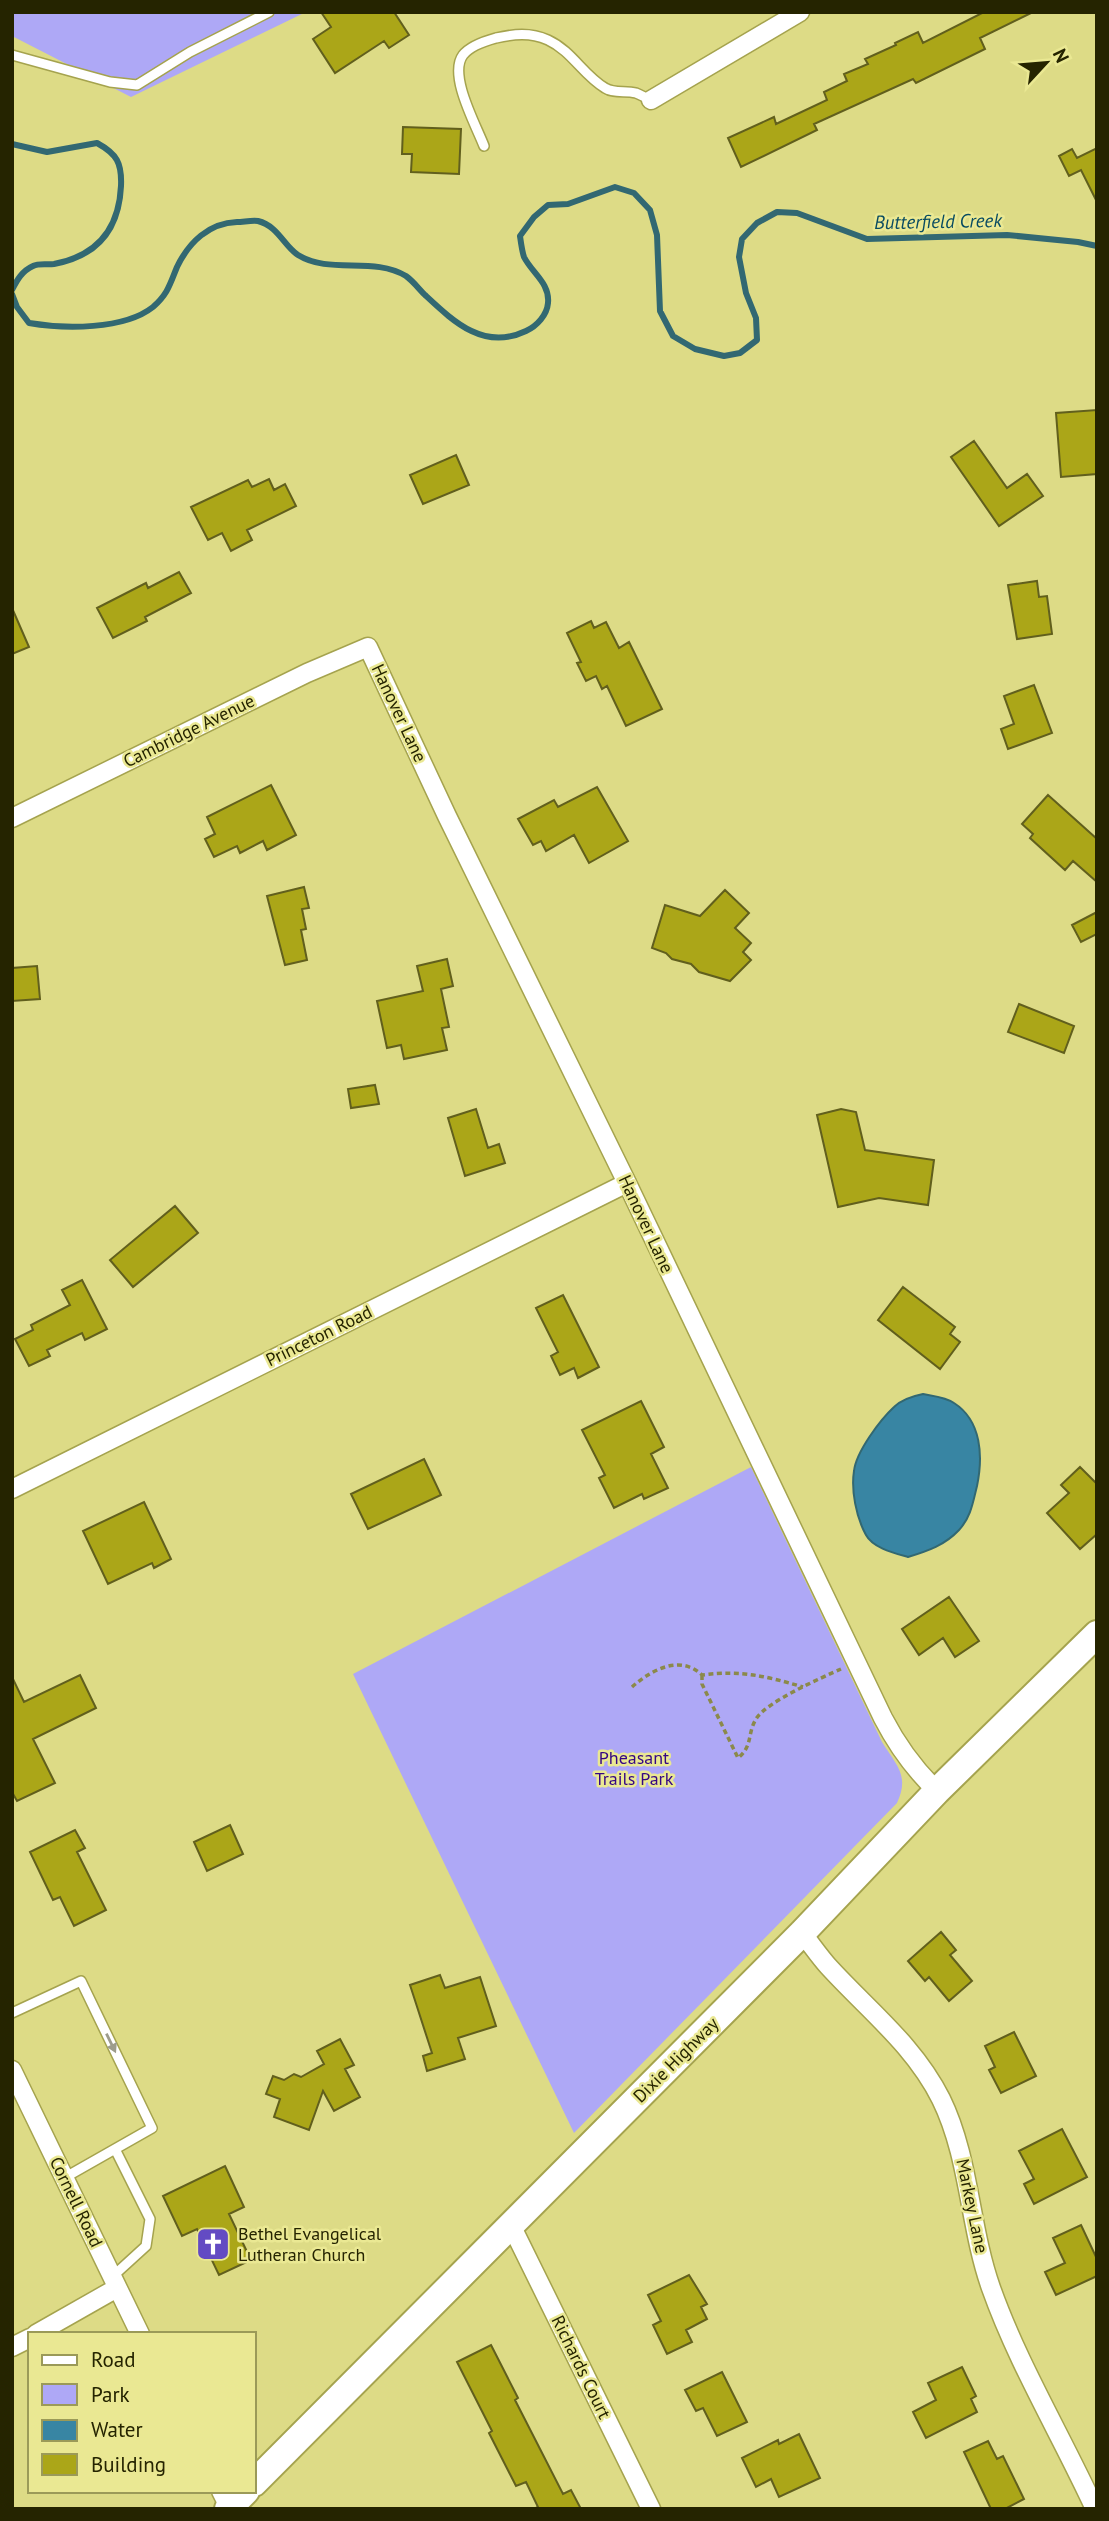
<svg xmlns="http://www.w3.org/2000/svg" width="1109" height="2521" viewBox="0 0 1109 2521" font-family="'PT Sans',sans-serif">
<style>
.green{fill:#aea8f6}
.water{fill:#3885a3;stroke:#326872;stroke-width:2}
.lines{fill:none;stroke-linecap:round;stroke-linejoin:round}
.stream{stroke:#326872;stroke-width:6}
.building{fill:#aba618;stroke:#615f1d;stroke-width:2}
.lane-casing{stroke:#a5a34e;stroke-width:12}
.street-casing{stroke:#a5a34e;stroke-width:21}
.secondary-casing{stroke:#a5a34e;stroke-width:30}
.path{stroke:#8b894a;stroke-width:3.5;stroke-dasharray:5 3.5;stroke-linecap:butt}
.lane{stroke:#fff;stroke-width:9}
.street{stroke:#fff;stroke-width:18}
.secondary{stroke:#fff;stroke-width:26}
.oneway{fill:#9d9c8c}
.labels{text-anchor:middle;stroke-width:5;stroke-linejoin:round;paint-order:stroke}
.street-label{font-size:18px;fill:#252400;stroke:#eae893}
.park-label{font-size:18px;fill:#340583;stroke:#eae893}
.poi-label{font-size:18px;fill:#252400;stroke:#eae893;text-anchor:start}
.water-label{font-size:19px;font-style:italic;fill:#094b61;stroke:#eae893}
</style>
<rect width="100%" height="100%" fill="#dddb86"/>
<path class="green" d="M12 12H306L131 97 12 36Z
M751 1467 882 1742C896 1765 910 1775 897 1803L574 2133 353 1674Z"/>
<path class="water" d="M923 1394C933 1396 946 1397 954 1403 982 1421 983 1457 977 1486 973 1502 971 1517 959 1530 945 1545 928 1551 908 1557 894 1553 873 1548 866 1535 856 1517 851 1490 854 1471 856 1452 880 1420 894 1407 902 1399 913 1396 923 1394Z"/>
<g class="lines">
<path class="stream" d="M12 144 47 152 97 143C117 154 122 163 121 186 119 229 97 256 54 264 47 265 39 263 33 266 22 271 17 280 12 290
M12 294 17 307 29 323C64 329 124 330 153 307 168 294 170 284 177 267 189 242 209 223 237 222 243 222 252 220 258 221 278 226 284 246 298 255 330 275 373 256 406 276 413 281 419 289 425 295 454 322 484 351 526 331 537 326 547 315 548 303 550 283 532 273 524 257 522 251 521 243 520 236L534 217 548 205 568 204 615 187 634 193 650 210 657 235 660 311 673 336 695 349 724 356 740 353 757 340 756 318 746 293 739 257 742 239 757 223 777 212 797 213 867 239 1007 235 1078 242 1097 246"/>
</g>
<path class="building" d="M321 12H394L409 35 389 48 384 41 335 73 313 39 331 27Z
M984 12H1033L980 38 985 49 916 83 913 79 814 124 817 130 741 167 728 138 774 117 776 124 827 100 824 92 847 81 844 74 868 64 865 59 896 45 895 43 918 32 923 43Z
M403 127 461 129 459 174 411 172 412 154H402Z
M1097 148V202L1081 170 1069 176 1059 156 1072 149 1077 158Z
M1097 410V474L1061 477 1056 413Z
M974 441 1007 488 1027 474 1043 496 999 526 951 457Z
M456 455 469 485 423 504 410 475Z
M269 479 274 490 285 484 296 506 247 530 252 540 231 551 222 533 208 540 191 507 248 480 252 487Z
M179 572 191 593 145 617 147 621 113 638 97 608 146 583 148 588Z
M1037 581 1039 597 1047 596 1052 634 1017 639 1008 585Z
M12 608 29 647 12 654Z
M591 621 594 628 606 622 619 648 629 642 662 709 626 726 607 686 602 689 596 676 586 681 577 663 581 662 567 633Z
M1034 685 1052 733 1008 749 1001 729 1014 724 1004 696Z
M271 785 296 835 267 850 263 841 240 853 237 846 214 857 205 839 215 834 207 817Z
M597 787 628 841 589 863 574 835 546 851 541 841 533 845 518 819 554 800 558 807Z
M1048 795 1097 839V882L1073 861 1065 870 1030 838 1033 834 1022 824Z
M304 887 309 908 302 909 306 929 301 930 307 960 285 965 267 896Z
M725 890 749 913 735 928 751 943 743 952 751 960 730 981 699 972 691 964 672 959 666 953 652 948 665 905 700 916Z
M1097 912V934L1081 942 1072 925Z
M447 959 453 986 441 989 449 1027 442 1028 447 1050 404 1059 401 1045 387 1048 377 1001 423 991 417 966Z
M37 966 40 999 12 1001V968Z
M1019 1004 1074 1026 1064 1053 1008 1032Z
M375 1085 379 1104 351 1108 348 1089Z
M476 1109 488 1148 499 1144 505 1163 465 1176 448 1118Z
M841 1109 856 1112 865 1150 934 1160 928 1205 879 1198 838 1207 817 1115Z
M175 1206 198 1233 133 1287 110 1260Z
M82 1280 107 1329 85 1340 82 1333 47 1350 50 1356 29 1366 15 1339 33 1330 31 1325 70 1305 62 1290Z
M903 1287 955 1327 950 1334 960 1342 940 1369 878 1320Z
M563 1295 599 1367 578 1378 574 1368 560 1375 551 1356 558 1352 536 1308Z
M641 1401 664 1447 651 1454 668 1488 644 1499 642 1494 614 1508 599 1478 605 1475 582 1430Z
M424 1459 441 1495 368 1529 351 1494Z
M1080 1467 1097 1484V1534L1080 1549 1047 1513 1069 1493 1061 1485Z
M144 1502 171 1559 154 1568 152 1563 108 1584 83 1531Z
M949 1597 979 1641 955 1657 943 1638 919 1655 902 1629Z
M80 1675 96 1708 33 1739 55 1783 17 1801 12 1792V1677L24 1702Z
M230 1825 243 1854 207 1871 194 1842Z
M75 1830 85 1848 77 1852 106 1910 74 1926 60 1897 53 1900 30 1852Z
M941 1932 956 1950 950 1955 972 1981 949 2001 929 1977 925 1981 908 1961Z
M440 1975 445 1988 480 1977 496 2026 458 2038 465 2059 427 2071 423 2056 432 2053 410 1985Z
M1014 2032 1036 2076 1001 2093 989 2070 995 2067 985 2046Z
M340 2039 354 2065 345 2069 360 2097 334 2111 323 2091 309 2130 274 2117 280 2099 266 2094 273 2076 284 2080 294 2074 301 2077 324 2064 317 2051Z
M1062 2129 1087 2177 1034 2204 1024 2184 1034 2179 1019 2151Z
M225 2166 244 2207 229 2214 251 2260 219 2275 197 2229 182 2236 163 2196Z
M1081 2225 1097 2259V2276L1056 2295 1045 2272 1065 2263 1053 2238Z
M689 2275 707 2304 701 2307 707 2319 686 2330 692 2342 667 2354 653 2325 661 2321 648 2295Z
M491 2345 518 2398 515 2400 563 2494 571 2490 581 2509H534L538 2507 526 2482 516 2486 489 2433 492 2431 457 2362Z
M962 2367 976 2396 971 2399 977 2412 926 2438 913 2412 936 2400 928 2383Z
M722 2372 747 2422 717 2436 703 2408 696 2411 685 2390Z
M799 2434 820 2478 779 2497 771 2479 756 2487 742 2458 778 2440 779 2444Z
M988 2441 997 2459 1003 2456 1024 2499 1005 2509H991L964 2452Z"/>
<g class="lines">
<g class="lane-casing">
<path id="lane" d="M12 55 110 82 137 85 190 52 269 12
M484 146C476 125 448 75 463 55 470 46 485 41 496 38 514 34 530 32 548 40 572 51 583 75 605 88 614 94 626 90 636 93 641 95 646 98 651 100
M12 2013 81 1981 152 2128 64 2178
M112 2277 146 2246 150 2219 115 2149"/>
</g>
<g class="street-casing">
<path id="street" d="M651 100 800 12
M12 818 307 673 368 647 447 816 627 1183 883 1718C898 1747 914 1769 937 1791
M12 1489 627 1183
M802 1933C811 1944 819 1956 828 1966 868 2010 914 2045 941 2099 970 2158 969 2226 991 2288 1018 2364 1061 2435 1095 2509
M12 2070 140 2334
M511 2225 651 2509
M36 2334 117 2288
M12 2347 30 2338
M221 2491 229 2507"/>
</g>
<g class="secondary-casing">
<path id="secondary" d="M254 2483 802 1933 937 1791 1097 1634
M228 2509 246 2491"/>
</g>
<path class="path" d="M702 1675V1684L738 1758C753 1746 747 1734 756 1719 766 1702 821 1678 841 1669
M632 1687C651 1670 680 1654 702 1675 741 1670 766 1676 803 1687"/>
<use href="#lane" class="lane"/>
<use href="#street" class="street"/>
<use href="#secondary" class="secondary"/>
</g>
<defs><path id="oneway-solid" d="M-6-.8H1V-3.2L6.5 0L1 3.2V.8H-6Z" transform="scale(1.75)"/></defs>
<use class="oneway" href="#oneway-solid" transform="translate(111 2043) rotate(64)"/>
<defs>
<g id="church-square" transform="scale(1.75)"><rect x="-9" y="-9" width="18" height="18" rx="4" fill="#634bc3" stroke="#eae893"/><path d="M-1.2-6h2.4v3.5h3.3v2.4h-3.3V6h-2.4V-.1h-3.3v-2.4h3.3Z" fill="#fff"/></g>
</defs>
<g fill-rule="evenodd">
<use href="#church-square" x="213" y="2244"/>
</g>
<g class="labels">
<g class="street-label">
<text transform="translate(399 713) rotate(65)" y="6">Hanover Lane</text>
<text transform="translate(189 731) rotate(-26)" y="6">Cambridge Avenue</text>
<text transform="translate(646 1224) rotate(65)" y="6">Hanover Lane</text>
<text transform="translate(319 1336) rotate(-26)" y="6">Princeton Road</text>
<text transform="translate(676 2060) rotate(-45)" y="6">Dixie Highway</text>
<text transform="translate(76 2202) rotate(64)" y="6">Cornell Road</text>
<text transform="translate(972 2206) rotate(78)" y="6">Markey Lane</text>
<text transform="translate(581 2367) rotate(64)" y="6">Richards Court</text>
</g>
<g class="park-label">
<text x="634" y="1764">Pheasant<tspan x="634" dy="21">Trails Park</tspan></text>
</g>
<g class="poi-label">
<text x="238" y="2240">Bethel Evangelical<tspan x="238" dy="21">Lutheran Church</tspan></text>
</g>
<g class="water-label">
<text transform="translate(938 221) rotate(-1)" y="7">Butterfield Creek</text>
</g>
</g>
<rect width="1109" height="2521" fill="none" stroke="#252400" stroke-width="28"/>
<rect x="28" y="2332" width="228" height="161" fill="#eae893" stroke="#9b9a58" stroke-width="2"/>
<rect x="42" y="2355" width="35" height="10" fill="#ffffff" stroke="#9b9a58" stroke-width="2"/>
<text x="91" y="2367" font-size="21" fill="#252400">Road</text>
<rect x="42" y="2384" width="35" height="21" fill="#aea8f6" stroke="#9b9a58" stroke-width="2"/>
<text x="91" y="2402" font-size="21" fill="#252400">Park</text>
<rect x="42" y="2420" width="35" height="21" fill="#3885a3" stroke="#9b9a58" stroke-width="2"/>
<text x="91" y="2437" font-size="21" fill="#252400">Water</text>
<rect x="42" y="2454" width="35" height="21" fill="#aba618" stroke="#9b9a58" stroke-width="2"/>
<text x="91" y="2472" font-size="21" fill="#252400">Building</text>
<g transform="translate(1046 63) rotate(64)" stroke="#eae893" stroke-width="5" paint-order="stroke">
<path d="M0-5L12 26L0 18L-12 26Z" fill="#252400"/>
<text y="-10" font-size="19" font-weight="bold" text-anchor="middle" fill="#252400">N</text>
</g>
</svg>
